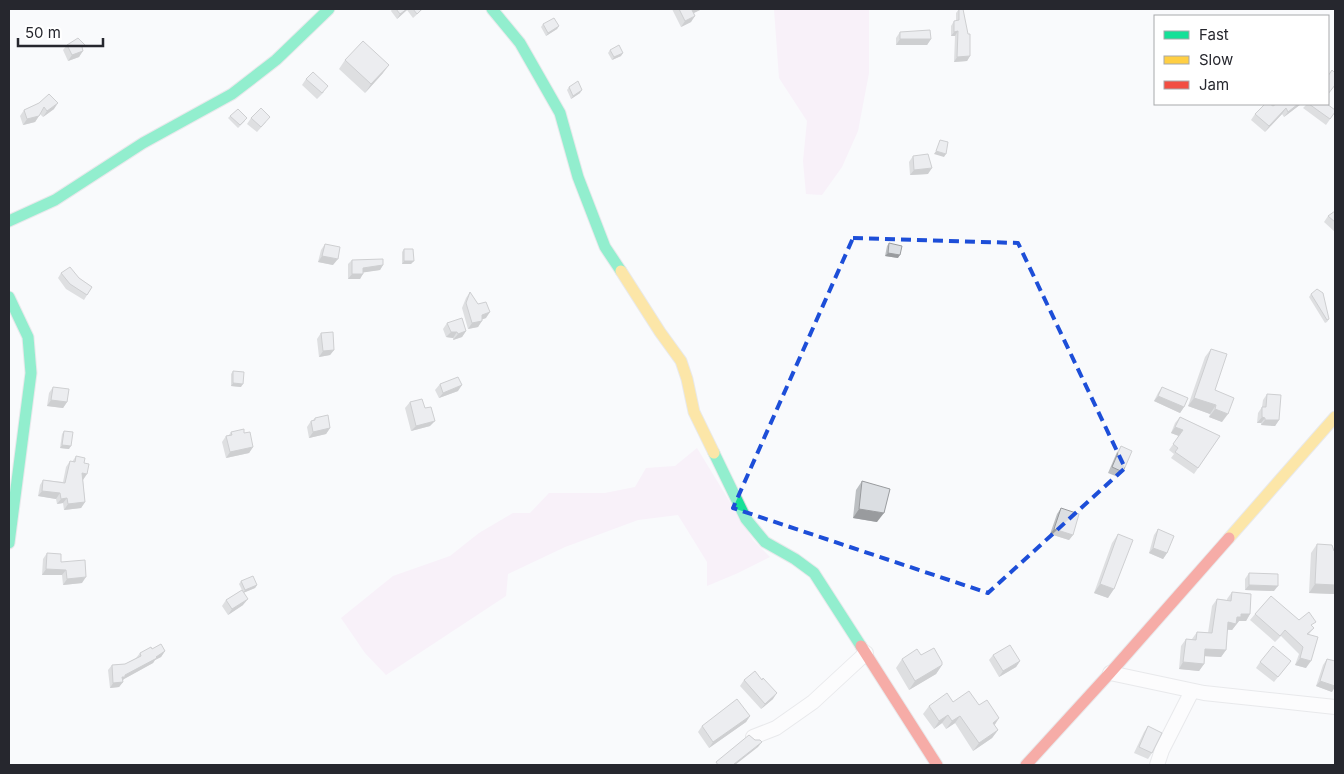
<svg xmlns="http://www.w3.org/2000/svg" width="1344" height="774" viewBox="0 0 1344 774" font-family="Inter,sans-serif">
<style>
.green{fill:#f5e6f7}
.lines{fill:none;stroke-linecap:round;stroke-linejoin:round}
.street-casing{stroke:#d3d5d8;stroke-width:16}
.fast-casing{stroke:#d3d5d8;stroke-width:13}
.slow-casing{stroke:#d3d5d8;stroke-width:13}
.jam-casing{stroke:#d3d5d8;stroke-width:13}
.street{stroke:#fefeff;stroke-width:14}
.fast{stroke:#16e098;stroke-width:11}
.slow{stroke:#ffcf43;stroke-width:11}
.jam{stroke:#f24e42;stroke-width:11}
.wall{fill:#bcbfc2}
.shaded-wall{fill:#999b9e}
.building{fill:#dbdee2;stroke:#999b9e}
.marked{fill:none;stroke:#1d4ed8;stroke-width:4;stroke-dasharray:10 6;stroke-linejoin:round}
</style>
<rect width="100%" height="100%" fill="#f9fafc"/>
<path class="green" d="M774 9H869V73L858 131 842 167 822 195 806 194 803 161 807 121 779 78Z
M697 448 753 540 770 557 738 573 707 586V562L678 515 638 520 565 547 508 574 506 596 386 675 365 653 341 618 393 576 450 556 479 533 513 513H530L549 493H605L635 487 646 468 675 466Z"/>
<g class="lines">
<g class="street-casing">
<path id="street" d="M1110 673 1204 693 1335 707
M753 737 776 728 813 702 866 653
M1157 765 1162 750 1192 691"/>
</g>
<g class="fast-casing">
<path id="fast" d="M492 9 520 43 560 113 578 177 605 247 621 271
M9 221 55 200 143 143 232 94 276 60 329 9
M9 297 28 337 31 373 9 543
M714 453 746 519 765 542 795 559 814 573 861 646"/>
</g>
<g class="slow-casing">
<path id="slow" d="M621 271 660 332 681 361 687 379 694 412 714 453
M1229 538 1335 417"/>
</g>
<g class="jam-casing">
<path id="jam" d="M861 646 937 765
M1026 765 1110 673 1229 538"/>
</g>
<use href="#street" class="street"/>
<use href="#fast" class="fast"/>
<use href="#slow" class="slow"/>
<use href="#jam" class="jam"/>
</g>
<path class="wall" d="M392 9H423L413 18 407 10 397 19 391 11Z
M672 9H702L693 13 691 22 681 27Z
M959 9 970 56 967 61 954 62 955 36H951V26L954 21H956V13Z
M543 24 559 26 557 29 546 36 541 27Z
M900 32 931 39 927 45H896V38Z
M67 45 83 49 79 57 68 61 63 50Z
M610 50 621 56 612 60 608 53Z
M345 60 383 73 365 93 339 69Z
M306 79 324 92 317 99 302 85Z
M569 87 580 93 571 99 567 90Z
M39 103 54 109 43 117 40 114 35 122 23 125 20 116 24 110Z
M1276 104H1301L1284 117 1282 114 1265 132 1251 120 1255 114 1273 106Z
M1307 104H1327L1335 112 1326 125 1303 108Z
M230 116 245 121 238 128 228 118Z
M251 118 266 122 257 132 247 124Z
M913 156 928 174 910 175 909 162Z
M1335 211V232L1324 222 1328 216Z
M889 243 898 258 885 256 887 246Z
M325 244 333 265 318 262 321 250Z
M404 249 411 264H402V252Z
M352 260 383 265 380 270 363 272 360 279H348V264Z
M61 273 79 278 92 287 84 300 66 289 58 278Z
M470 292 486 318 482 319 478 327 468 329 462 308 466 298Z
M1311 294 1329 319 1327 322 1325 323 1309 297Z
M447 323 466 331 462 337 453 340V338L446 337 443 329Z
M321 333 334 350 330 355 319 357 317 339Z
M1211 349 1215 390 1222 422 1209 417 1210 414 1188 406 1205 357Z
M233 371 241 387 231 386V374Z
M440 384 458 391 439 398 435 390Z
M53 387 67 402 63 408 47 406 49 393Z
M1162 387 1184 407 1180 413 1154 401 1158 393Z
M1267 394 1279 420 1275 426 1261 425V423H1257L1258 413 1262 407 1263 400Z
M410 402 430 426 411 431 405 408Z
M1180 417 1220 436 1194 474 1171 458 1174 454 1169 450 1179 436 1171 433 1175 423Z
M315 418 330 428 326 434 309 438 307 427 311 421H312Z
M64 431 69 449 60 448 62 434Z
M231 432 253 447 249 453 226 458 222 442 226 436 229 435Z
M1121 446 1123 472 1118 477 1108 473 1117 452Z
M76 456 84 463 83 480 85 502 81 508 64 510 63 503 57 504 56 499 38 496 40 485 43 480 63 482 66 467 70 461 72 462Z
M862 481 877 522 853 518 856 490Z
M1061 508 1073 535 1069 540 1050 534 1057 514Z
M1158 529 1167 553 1163 559 1149 553 1154 535Z
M1118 534 1108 598 1094 593 1112 543Z
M1317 544 1335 551V593L1334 594 1309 593 1311 553Z
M47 553 61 562 82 583 63 585 62 575H42L43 559Z
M1249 573 1274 591 1245 590V579Z
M241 581 257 585 255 588 243 593V605L228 615 222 606 226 600 242 590 239 584Z
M1232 592 1250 614 1246 621H1239L1232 630H1227L1226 650 1221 657 1205 656 1204 664 1199 671 1179 669 1181 646 1186 639H1192L1197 632 1208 633 1212 606 1217 599 1227 600V599Z
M1255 614 1299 620 1313 627 1314 628 1309 634 1306 668 1295 665 1299 654 1281 636 1275 642 1250 620Z
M152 649 165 651 161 657 155 660 153 663 124 679 123 680V682L119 687 110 688 108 670 112 665 125 664 136 658 140 653Z
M921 655 942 665 936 674 909 690 896 668 902 659Z
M993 655 1020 661 1016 667 999 677 989 660Z
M1327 659 1332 692 1316 686 1323 665Z
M1291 661 1274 682 1256 668 1260 662Z
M744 680H762L773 699 761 709 740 686Z
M953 702 979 705 999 718 994 725 998 730 992 738 973 751 955 723 946 729 942 723 934 729 923 714 929 706Z
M750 716 746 722 709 748 698 732 702 726Z
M1148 726 1152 753 1148 759 1134 753 1144 732Z"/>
<path class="shaded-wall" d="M407 9H408L397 19 400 14Z
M694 9H702L688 16 692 10Z
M695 16 691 22 681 27 685 21Z
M559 26 557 29 546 36 548 33Z
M958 31 955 36H951L954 32Z
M900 39H931L927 45H896Z
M83 51 79 57 68 61 72 55Z
M623 53 621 56 612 60 614 57Z
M970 56 967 61 954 62 957 57Z
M389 65 383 73 365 93 371 84Z
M582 90 580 93 571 99 573 96Z
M58 103 54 109 43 117 47 111Z
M1298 104H1301L1284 117 1288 112Z
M1286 108 1282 114 1265 132 1269 126Z
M39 116 35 122 23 125 27 119Z
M936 151 946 154 944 157 934 154Z
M932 168 928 174 910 175 914 170Z
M888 253 900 255 898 258 885 256Z
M322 256 338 259 333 265 318 262Z
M404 261H414L411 264H402Z
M383 265 380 270 360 273 363 268Z
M352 274H363L360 279H348Z
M490 312 486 318 478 321 482 315Z
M482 321 478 327 468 329 472 323Z
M466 331 462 337 453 340 458 334Z
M451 332H457L453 338 446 337Z
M334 350 330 355 319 357 323 351Z
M233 383 243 384 241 387 231 386Z
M462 385 458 391 439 398 443 393Z
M1158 396 1184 407 1180 413 1154 401Z
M1194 398 1216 405 1210 414 1188 406Z
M51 400 67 402 63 408 47 406Z
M1215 409 1228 414 1222 422 1209 417Z
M1262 417 1265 418 1261 423H1257Z
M1265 420H1279L1275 426 1261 425Z
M435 421 430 426 411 431 416 426Z
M1175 427 1183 430 1179 436 1171 433Z
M330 428 326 434 309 438 313 432Z
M62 445 71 446 69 449 60 448Z
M253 447 249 453 226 458 230 452Z
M82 473 87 474 83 480 78 479Z
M42 491 60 493 56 499 38 496Z
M67 498 63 503 57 504 61 499Z
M85 502 81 508 64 510 68 504Z
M859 509 884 513 877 522 853 518Z
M1054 529 1073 535 1069 540 1050 534Z
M1153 548 1167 553 1163 559 1149 553Z
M46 569 66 570 62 575H42Z
M86 577 82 583 63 585 67 579Z
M1100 584 1114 589 1108 598 1094 593Z
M1315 584 1335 585V593L1334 594 1309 593Z
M257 585 255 588 243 593 245 590Z
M1249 585 1278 586 1274 591 1245 590Z
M248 599 243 605 228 615 232 609Z
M1241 614H1250L1246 621H1239L1232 630 1223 629 1228 622Z
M1205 649 1226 650 1221 657 1201 656Z
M165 651 161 657 155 660 153 663 124 679 121 682H123L119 687 110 688 113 683 125 675Z
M1300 658 1311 661 1306 668 1295 665Z
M1020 661 1016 667 999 677 1003 671Z
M1183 662 1204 664 1199 671 1179 669Z
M942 665 936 674 909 690 915 681Z
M1320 681 1335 686V687L1332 692 1316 686Z
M777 693 773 699 761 709 765 704Z
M948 715 942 723 934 729 939 721Z
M750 716 746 722 709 748 713 742Z
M960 716 955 723 946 729 952 721Z
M999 718 994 726 993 723Z
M998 730 992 738 973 751 979 743Z
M762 742 758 747 735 765 734 764Z"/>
<path class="building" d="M396 9H407L400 14Z
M413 9H422L417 14Z
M679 9H694L692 10 695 16 685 21Z
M959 9H963L968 34H970V56L957 57 958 31 954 32V21L959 20Z
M554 18 559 26 548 33 543 24Z
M930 30 931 39H900V32Z
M78 38 85 45 82 47 83 51 72 55 67 45Z
M363 41 389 65 371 84 345 60Z
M619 45 623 53 614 57 610 50Z
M1332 70 1335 73V85L1328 94V76Z
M313 72 328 86 322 93 306 79Z
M578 81 582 90 573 96 569 87Z
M49 94 58 103 47 111 44 107 39 116 27 119 24 110 39 103Z
M1265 104H1270L1273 106 1276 104H1298L1288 112 1286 108 1269 126 1255 114Z
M1309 104H1327L1335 110V112L1330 119Z
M261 108 270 117 261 127 251 118Z
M238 109 247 118 240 125 230 116Z
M940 140 948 142 946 154 936 151Z
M928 154 932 168 914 170 913 156Z
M1335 211V222L1328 216Z
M889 243 902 246 900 255 888 253Z
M325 244 340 247 338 259 322 256Z
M404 249H413L414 261H404Z
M383 259V265L363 268V274H352V260Z
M70 267 79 278 92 287 87 295 70 284 61 273Z
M1317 289 1323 293 1329 319 1327 320 1311 294Z
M470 292 478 304 486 302 490 312 482 315V321L472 323 466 303Z
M462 318 466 331 458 334 457 332H451L447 323Z
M333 332 334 350 323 351 321 333Z
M1211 349 1227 354 1215 390 1234 398 1228 414 1215 409 1216 405 1194 398Z
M233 371 244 372 243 384 233 383Z
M458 377 462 385 443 393 440 384Z
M53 387 69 389 67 402 51 400Z
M1162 387 1188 398 1184 407 1158 396Z
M1267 394 1281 395 1279 420H1265V418L1262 417V407H1266Z
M422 399 425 408 431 407 435 421 416 426 410 402Z
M328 415 330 428 313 432 311 421 315 420V418Z
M1180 417 1220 436 1198 468 1175 452 1178 448 1173 444 1183 430 1175 427Z
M244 429V433L250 432 253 447 230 452 226 436 232 435 231 432Z
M64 431 73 432 71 446 62 445Z
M1121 446 1132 451 1123 472 1112 467Z
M76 456 85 458 84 463 89 464 87 474 82 473 85 502 68 504 67 498 61 499 60 493 42 491 43 480 65 483 70 461 75 462Z
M862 481 890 489 884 513 859 509Z
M1061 508 1079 514 1073 535 1054 529Z
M1158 529 1174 536 1167 553 1153 548Z
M1118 534 1133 540 1114 589 1100 584Z
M1317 544 1332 545 1334 551H1335V585L1315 584Z
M47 553 61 554V562L85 560 86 577 67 579 66 570 46 569Z
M1249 573 1278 574V586L1249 585Z
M253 576 257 585 245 590 241 581Z
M242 590 248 599 232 609 226 600Z
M1232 592 1251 594 1250 614H1241V617H1237L1236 624 1228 622 1226 650 1205 649 1204 664 1183 662 1186 639 1196 640 1197 632 1212 633 1217 599 1231 601Z
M1271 596 1299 620 1309 612 1316 622 1311 625 1314 628 1307 634 1318 637 1311 661 1300 658 1303 647 1285 630 1280 636 1255 614Z
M161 644 165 651 156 657 157 658 125 675V677H122L123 682 113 683 112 665 125 664 141 656 140 653 151 647 152 649Z
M1010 645 1020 661 1003 671 993 655Z
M1273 646 1291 661 1278 677 1260 662Z
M934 648 942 662V665L915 681 902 659 917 649 921 655Z
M1327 659 1335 661V686L1320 681Z
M755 671 762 680 763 678 777 693 765 704 744 680Z
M969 691 979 705 987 700 999 718 993 723 998 730 979 743 960 716 952 721 948 715 939 721 929 706 947 693 953 702Z
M737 699 750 716 713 742 702 726Z
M1148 726 1162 733 1152 753 1139 747Z
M749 735 755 740H760L762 742 734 764 735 765H718L716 762Z"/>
<path d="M0 0H1344V774H0ZM853 238 1018 243 1125 468 988 593 733 508Z" fill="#f9fafc" fill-opacity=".55" fill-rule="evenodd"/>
<path class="marked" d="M853 238 1018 243 1125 468 988 593 733 508Z"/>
<rect width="1344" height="774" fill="none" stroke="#26272e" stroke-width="20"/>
<rect x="1154" y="15" width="175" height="90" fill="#ffffff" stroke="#a8a9ab"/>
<rect x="1164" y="31" width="25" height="8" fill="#16e098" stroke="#a8a9ab"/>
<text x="1199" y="40" font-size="15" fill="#26272e">Fast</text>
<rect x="1164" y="56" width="25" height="8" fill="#ffcf43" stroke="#a8a9ab"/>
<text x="1199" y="65" font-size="15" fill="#26272e">Slow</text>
<rect x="1164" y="81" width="25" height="8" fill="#f24e42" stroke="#a8a9ab"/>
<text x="1199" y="90" font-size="15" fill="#26272e">Jam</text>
<path d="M18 38v8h85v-8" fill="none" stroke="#26272e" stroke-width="2.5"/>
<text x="25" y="38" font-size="15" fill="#26272e" stroke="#ffffff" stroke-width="4" paint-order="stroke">50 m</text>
</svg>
